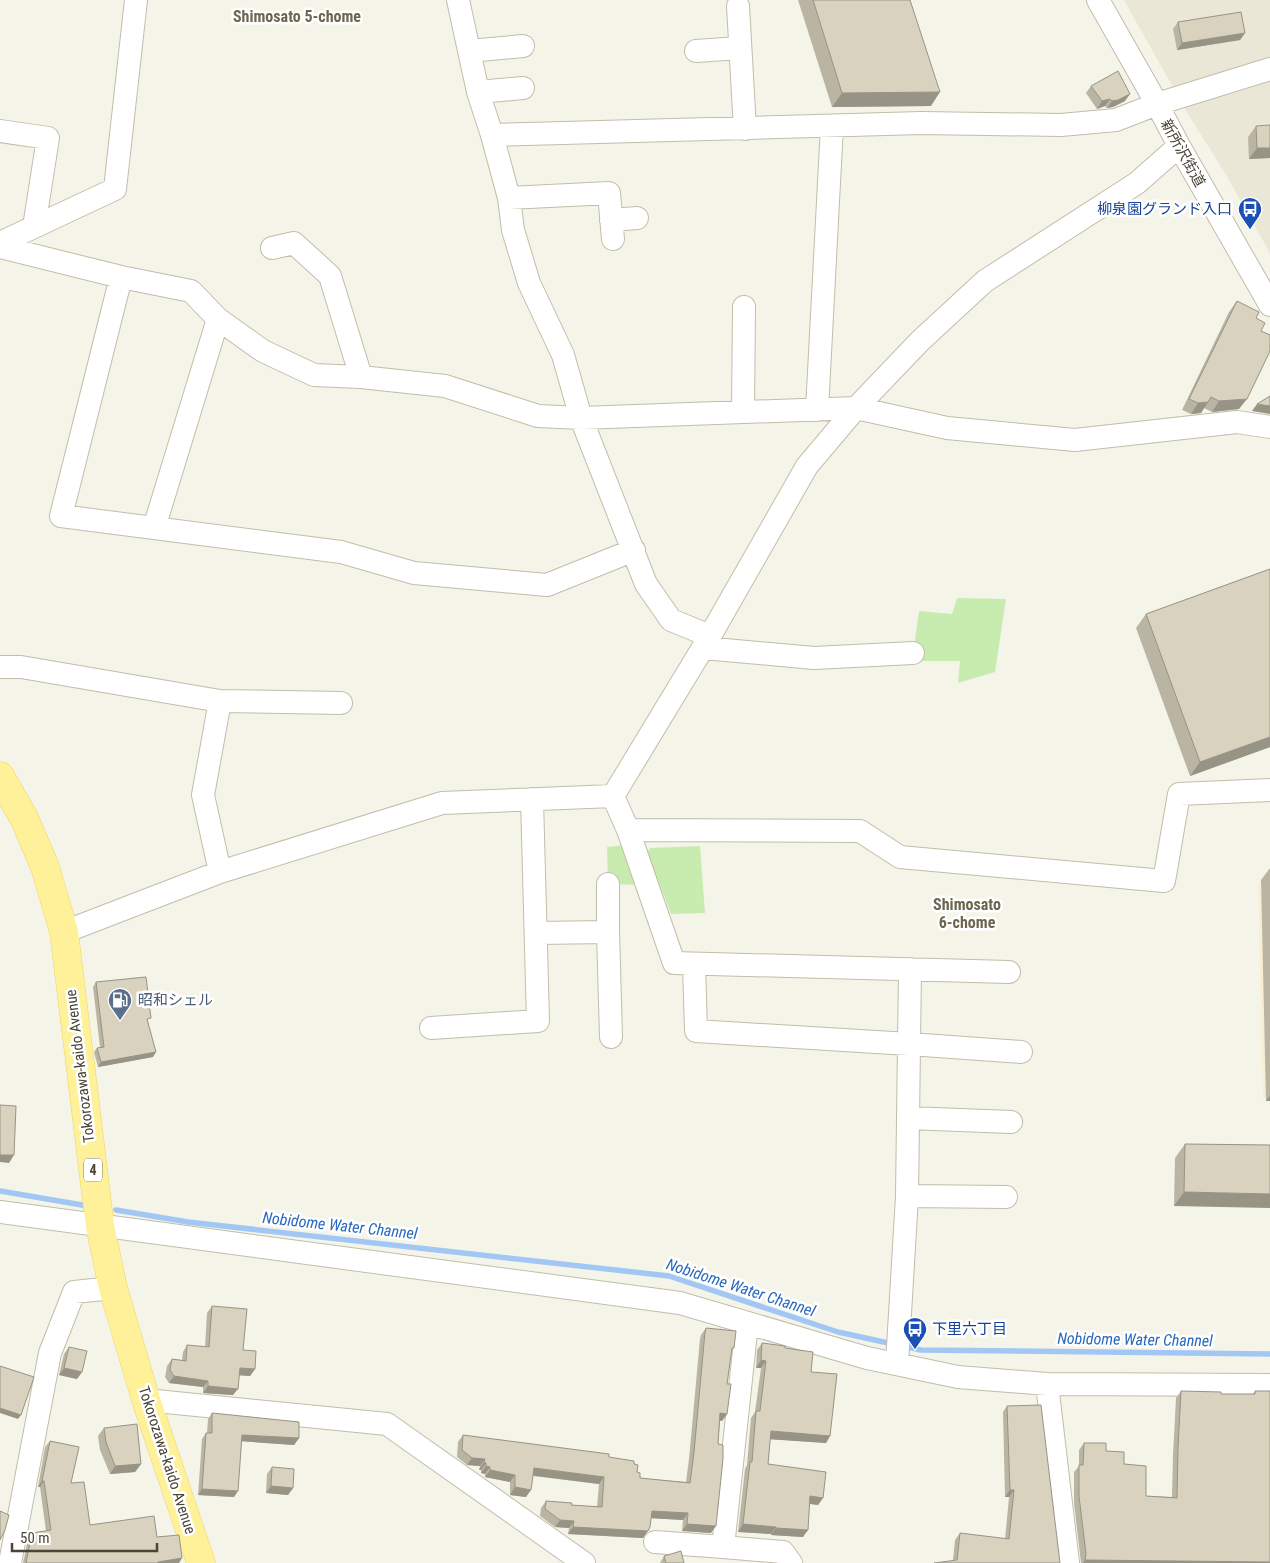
<svg xmlns="http://www.w3.org/2000/svg" width="1270" height="1563" viewBox="0 0 1270 1563" font-family="'Roboto Condensed','Noto Sans JP',sans-serif">
<style>
.residential{fill:#eae7d7}
.commercial{fill:#f8eed4}
.green{fill:#c8ecb0}
.lines{fill:none;stroke-linecap:round;stroke-linejoin:round}
.stream{stroke:#a3c7f5;stroke-width:5.5}
.minor-casing{stroke:#c2bdab;stroke-width:24}
.major-casing{stroke:#ebd662;stroke-width:29}
.minor{stroke:#fff;stroke-width:22}
.major{stroke:#fff199;stroke-width:28}
.wall{fill:#bab5a3}
.shaded-wall{fill:#979385}
.building{fill:#d8d2be;stroke:#979385}
.labels{text-anchor:middle;stroke-width:5;stroke-linejoin:round;paint-order:stroke}
.shield{fill:#fff;stroke:#807d73;stroke-width:1}
.shield-label{font-size:14px;font-weight:bold;fill:#4a4537}
.street-label{font-size:15px;fill:#4a4537;stroke:#fff}
.transit-label{font-size:15px;fill:#164399;stroke:#fff;text-anchor:end}
.service-label{font-size:15px;fill:#4e5e75;stroke:#fff;text-anchor:start}
.neighbourhood-label{font-size:16px;font-weight:bold;fill:#6d654d;stroke:#fff}
.water-label{font-size:16px;font-style:italic;fill:#2968bd;stroke:#fff}
</style>
<rect width="100%" height="100%" fill="#f5f4e9"/>
<path class="residential" d="M1124 0H1270V253L1225 173 1185 109Z"/>
<path class="commercial" d="M1270 882V1098H1263L1258 883Z"/>
<path class="green" d="M957 598 1006 599 995 672 958 683 960 661H912L919 611 952 614Z
M633 844 647 885 608 884 607 847Z
M700 846 705 913 671 914 656 875 643 858 650 848Z"/>
<g class="lines">
<path class="stream" d="M0 1191 88 1206
M116 1210 188 1222 669 1276 838 1332 893 1344
M903 1346 921 1350 1270 1354"/>
<g class="minor-casing">
<path id="minor" d="M458 0 478 92 492 135 509 198 513 230 529 283 563 355 581 418 646 584 671 620 710 636
M1098 0 1157 104 1179 146 1270 305
M738 6 745 129
M469 51 523 46
M696 51 740 48
M478 92 523 88
M0 131 48 138 34 227
M492 135 921 123 1061 125 1116 120 1157 104 1270 69
M509 198 609 193 613 239
M611 220 637 218
M0 243 115 189 136 0
M0 247 121 277 191 291 218 319 263 351 314 375 361 377 445 386 538 416 581 418 856 408 947 428 1075 440 1237 422 1270 427
M272 248 294 243 330 276 361 377
M121 277 61 516 341 552 414 573 547 585 634 550
M817 410 832 126
M743 412 744 307
M154 528 218 319
M703 648 814 658 913 653
M0 667H21L220 701 341 703
M220 701 203 795 220 872
M613 796 628 830 674 963 1009 972
M628 830 860 831 900 857 1164 881 1179 794 1270 790
M608 884V932L611 1037
M64 932 220 872 442 803 613 796 710 636 807 466 856 408 920 341 985 281 1137 183 1179 146
M536 933 608 932
M694 964 696 1031 909 1044 1021 1052
M431 1028 538 1021 532 799
M908 1118 1011 1122
M907 1196 1006 1197
M0 1212 680 1303 867 1358 958 1377 1047 1384 1270 1385
M747 1323 723 1547 783 1552 791 1563
M897 1364 907 1196 910 969
M1047 1384 1068 1563
M146 1400 387 1424 584 1563
M655 1542 723 1547
M10 1563 50 1353 74 1292 113 1288"/>
</g>
<g class="major-casing">
<path id="major" d="M0 776 24 818 45 867 64 932 100 1226 113 1288 146 1400 201 1563"/>
</g>
<use href="#minor" class="minor"/>
<use href="#major" class="major"/>
</g>
<path class="wall" d="M798 0H910L931 106 832 107Z
M1178 22 1245 33 1240 40 1177 50 1173 29Z
M1091 86 1125 101 1113 107 1107 108 1105 106 1097 109 1086 93Z
M1256 126 1270 158 1249 159 1248 137Z
M1237 301 1256 318 1261 331 1239 409 1212 412 1204 408 1201 413 1191 414 1182 410 1229 312Z
M1270 569V747L1190 776 1136 628 1146 614Z
M1270 868V1101H1266L1261 880Z
M96 982 148 1022 153 1057 98 1067 94 1052 97 1048 100 1047 93 987Z
M1185 1144 1270 1145 1174 1206 1175 1158Z
M212 1306 243 1350 255 1369 250 1376 239 1375 233 1395 203 1393V1387L169 1383 165 1377 167 1366 172 1359 182 1360 183 1352 187 1345 205 1347 207 1313Z
M706 1328 731 1353 727 1384V1414L722 1421H720L711 1533 682 1531 683 1520 651 1518 643 1538 568 1534 569 1528 555 1527 540 1516 541 1508 546 1501 571 1505 597 1507 599 1484 533 1476 526 1497 510 1495V1482L485 1477V1474L481 1473V1470H479L480 1466 467 1465 457 1457 458 1442 463 1435 609 1457 634 1464 640 1478 686 1482 689 1459 700 1339 701 1335Z
M762 1343 785 1348 811 1372 830 1436 826 1443 770 1439 768 1464 823 1498 818 1505 810 1504 803 1537 771 1535V1534L738 1532 745 1469 747 1465 751 1418 755 1412 761 1368H756L757 1350Z
M69 1347 82 1372 77 1379 59 1375 64 1354Z
M1181 1391 1221 1394H1253L1255 1391 1270 1563H1081L1074 1503V1472L1079 1466V1450L1084 1443 1106 1451 1124 1464 1146 1496 1172 1497 1173 1455 1176 1398Z
M1007 1406 1060 1563 953 1560 955 1540 960 1533 1005 1539 1009 1497H1005L1003 1412Z
M212 1413 299 1438 294 1445 242 1441 234 1497 198 1495 202 1439 206 1433H207L208 1419Z
M104 1428 141 1464 135 1472 110 1474 100 1450 98 1436Z
M50 1441 71 1483 90 1525 157 1537 179 1563H23L28 1539 32 1533 46 1531 40 1487H38L45 1447Z
M272 1467 293 1488 288 1495 266 1493 267 1474Z
M664 1556 684 1563H660Z"/>
<path class="shaded-wall" d="M1245 33 1240 40 1177 50 1182 43Z
M940 92 931 106 832 107 842 93Z
M1130 94 1125 101 1113 107 1107 108 1112 101Z
M1110 99 1105 106 1097 109 1102 101Z
M1257 148H1270V158L1249 159Z
M1247 399 1239 409 1212 412 1219 401Z
M1208 402 1201 413 1191 414 1198 403Z
M1257 404 1270 406V414L1252 411Z
M1270 737V747L1190 776 1200 762Z
M156 1052 153 1057 98 1067 101 1062Z
M1270 1096V1101H1266Z
M0 1155H14L9 1163 0 1162Z
M1184 1192 1270 1194V1208L1174 1206Z
M761 1360 766 1361 761 1368H756Z
M64 1368 82 1372 77 1379 59 1375Z
M240 1368 255 1369 250 1376 235 1375Z
M174 1376 208 1381 203 1387 169 1383Z
M208 1386 238 1389 233 1395 203 1393Z
M0 1408 21 1415 18 1419 0 1413Z
M720 1413 727 1414 722 1421 715 1420Z
M771 1431 830 1436 826 1443 766 1439Z
M242 1435 299 1438 294 1445 238 1441Z
M472 1458 485 1459 480 1466 467 1465Z
M484 1462 486 1463 481 1470H479Z
M141 1464 135 1472 110 1474 115 1466Z
M486 1466 490 1467 485 1474 481 1473Z
M534 1468 604 1477 599 1484 529 1475Z
M490 1470 515 1475 510 1482 485 1477Z
M42 1481H44L40 1487H38Z
M271 1486 293 1488 288 1495 266 1493Z
M515 1487 531 1490 526 1497 510 1495Z
M202 1489 238 1491 234 1497 198 1495Z
M1010 1490H1014L1009 1497H1005Z
M810 1496 823 1498 818 1505 805 1503Z
M652 1511 688 1513 683 1520 647 1518Z
M560 1520 574 1521 569 1528 555 1527Z
M687 1524 716 1526 711 1533 682 1531Z
M743 1524 776 1527 771 1534 738 1532Z
M573 1527 648 1531 643 1538 568 1534Z
M776 1528 808 1530 803 1537 771 1535Z
M182 1558 179 1563H157L158 1562Z
M1085 1560 1270 1562V1563H1083Z"/>
<path class="building" d="M813 0H910L940 92 842 93Z
M1241 12 1245 33 1182 43 1178 22Z
M1118 71 1130 94 1118 100 1112 101 1110 99 1102 101 1091 86Z
M1270 125V148H1257L1256 126Z
M1237 301 1259 312 1256 318 1265 323 1261 331 1270 335V351L1247 399 1219 401 1211 397 1208 402 1198 403 1189 399Z
M1270 396V406L1257 404Z
M1270 569V737L1200 762 1146 614Z
M146 977 151 1018 147 1019 156 1052 101 1062 97 1048 104 1047 96 982Z
M0 1105 16 1106 14 1155H0Z
M1185 1144 1270 1145V1194L1184 1192Z
M212 1306 247 1309 243 1350 256 1351 255 1369 240 1368 238 1389 208 1386V1381L174 1376 170 1370 172 1359 186 1361 187 1345 209 1347Z
M706 1328 736 1331 734 1348H732L727 1384H731L727 1414 720 1413 718 1444 723 1445V1459L716 1526 687 1524 688 1513 652 1511 650 1527 648 1531 573 1527 574 1521 560 1520 545 1509 546 1501 572 1503 571 1505 602 1507 604 1477 534 1468 531 1490 515 1487V1475L490 1470V1467L486 1466V1463L484 1462 485 1459 472 1458 462 1450 463 1435 609 1454V1457L634 1461V1464L638 1465 637 1472 640 1473V1478L690 1483 694 1452 705 1332Z
M762 1343 785 1346V1348L813 1352 811 1372 837 1374 830 1436 771 1431 768 1464 826 1472 823 1498 810 1496 808 1530 776 1528V1527L743 1524 750 1462H752L756 1411H760L766 1361 761 1360Z
M69 1347 87 1351 82 1372 64 1368Z
M0 1366 34 1377 21 1415 0 1408Z
M1181 1391 1221 1392V1394H1255V1391H1270V1562L1085 1560 1086 1554 1079 1496V1465H1083L1084 1443H1106V1451L1124 1452V1464L1146 1466V1496L1177 1498 1178 1448Z
M1041 1405 1060 1563H934L957 1560 960 1533 1009 1539 1014 1490H1010L1007 1406Z
M212 1413 299 1422V1438L242 1435 238 1491 202 1489 206 1433H212Z
M137 1424 141 1464 115 1466 106 1442 104 1428Z
M50 1441 79 1447 71 1483 84 1482 90 1525 154 1516 157 1537 179 1535 182 1558 158 1562V1563H26L32 1533 51 1530 44 1481H42Z
M272 1467 294 1469 293 1488 271 1486Z
M0 1511 9 1515 5 1530 0 1540Z
M681 1551 684 1563H666L664 1556Z"/>
<defs>
<g id="bus-pin" transform="scale(1.25)"><path d="M0 17L-7.5 6A9.5 9.5 0 1 1 7.5 6Z" fill="#1a4fb4" stroke="#fff"/><path d="M-5-6H5V4H4V6H2V4H-2V6H-4V4H-5ZM-3.5-4V0h7V-4ZM-3.5 1.2v1.5H-2V1.2ZM2 1.2v1.5H3.5V1.2Z" fill="#fff"/></g>
<g id="fuel-pin" transform="scale(1.25)"><path d="M0 17L-7.5 6A9.5 9.5 0 1 1 7.5 6Z" fill="#5c6f8a" stroke="#fff"/><path d="M-5.5-6h7V0h2V4h1.3V-2.5L3-4.5l.8-.8L6-3V5H2.5V1h-1V6h-7ZM-4.2-4.7v3.2H.2V-4.7Z" fill="#fff"/></g>
</defs>
<g fill-rule="evenodd">
<use href="#bus-pin" x="1250" y="209"/>
<use href="#fuel-pin" x="120" y="1000"/>
<use href="#bus-pin" x="915" y="1329"/>
</g>
<g class="labels">
<rect class="shield" x="84" y="1158.5" width="18" height="23" rx="4"/>
<g class="shield-label">
<text x="93" y="1175">4</text>
</g>
<g class="street-label">
<text transform="translate(1183 153) rotate(61)" y="5">新所沢街道</text>
<text transform="translate(80 1066) rotate(-97)" y="5">Tokorozawa-kaido Avenue</text>
<text transform="translate(167 1460) rotate(72)" y="5">Tokorozawa-kaido Avenue</text>
</g>
<g class="transit-label">
<text x="1232" y="214">柳泉園グランド入口</text>
<text x="932" y="1334" text-anchor="start">下里六丁目</text>
</g>
<g class="service-label">
<text x="138" y="1005">昭和シェル</text>
</g>
<g class="neighbourhood-label">
<text x="297" y="22">Shimosato 5-chome</text>
<text x="967" y="910">Shimosato<tspan x="967" dy="18">6-chome</tspan></text>
</g>
<g class="water-label">
<text transform="translate(340 1225) rotate(6)" y="6">Nobidome Water Channel</text>
<text transform="translate(741 1287) rotate(18)" y="6">Nobidome Water Channel</text>
<text transform="translate(1135 1339) rotate(1)" y="6">Nobidome Water Channel</text>
</g>
</g>
<path d="M12 1543v8h145v-8" fill="none" stroke="#4a4537" stroke-width="2.5"/>
<text x="20" y="1543" font-size="15" fill="#4a4537" stroke="#ffffff" stroke-width="4" paint-order="stroke">50 m</text>
</svg>
